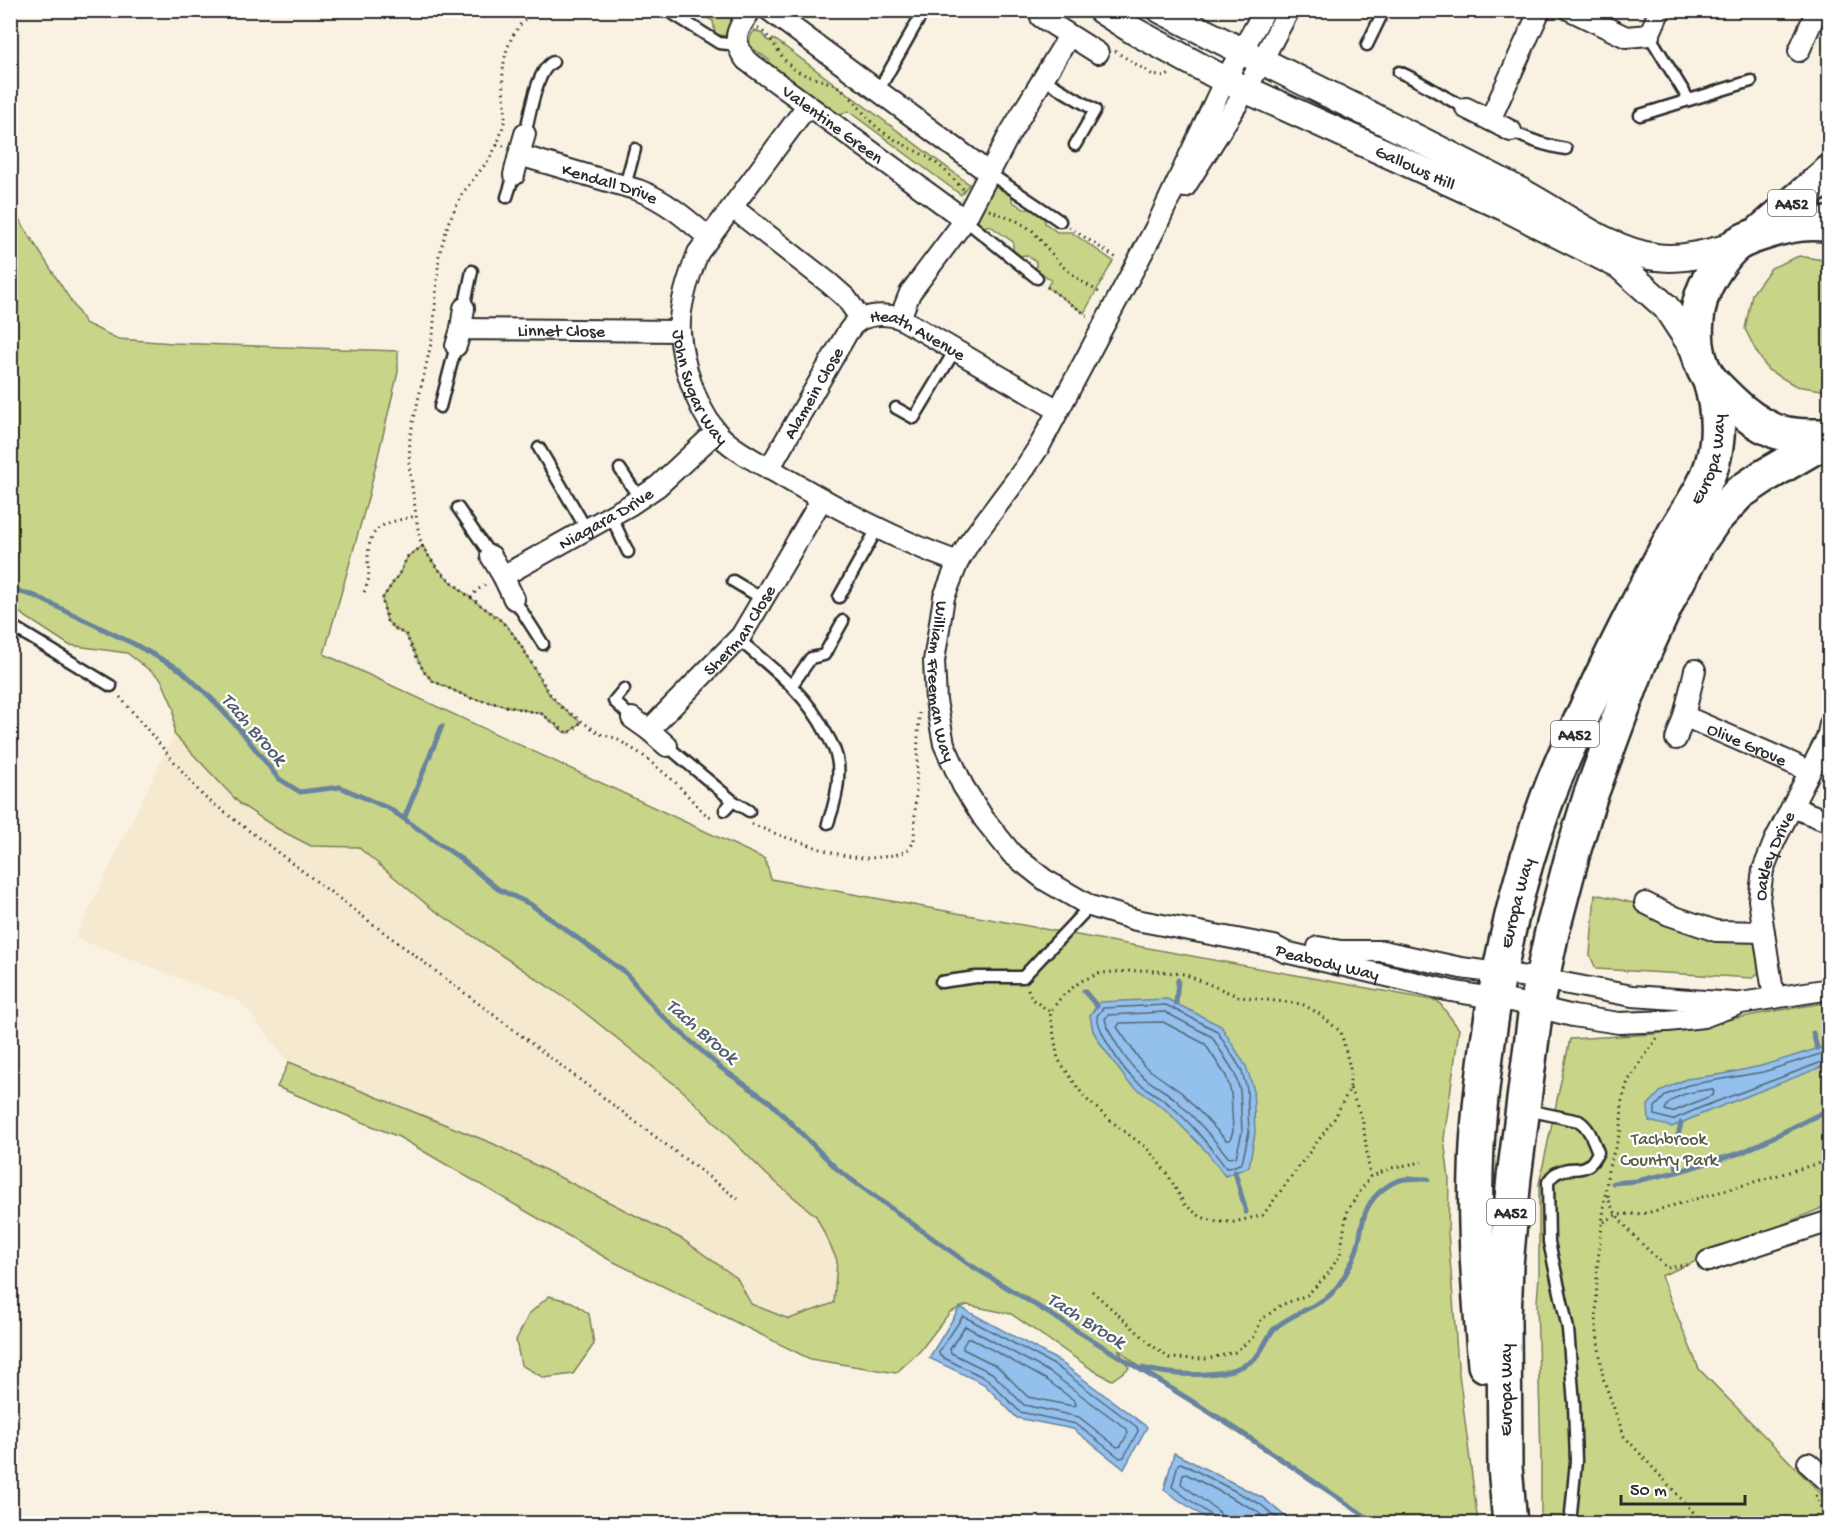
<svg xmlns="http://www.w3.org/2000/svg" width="1840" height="1534" viewBox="0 0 1840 1534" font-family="'Gochi Hand',sans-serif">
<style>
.built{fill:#f5e9d0}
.green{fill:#c8d487;stroke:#7a8059;stroke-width:1.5}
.water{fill:#93c0ec;stroke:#69849f;stroke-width:1.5}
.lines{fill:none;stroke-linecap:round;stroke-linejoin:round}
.shore{stroke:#556778;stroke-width:1.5}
.stream{stroke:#69849f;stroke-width:5}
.service-casing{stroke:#2b2b2b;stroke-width:15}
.minor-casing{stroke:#2b2b2b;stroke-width:24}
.tertiary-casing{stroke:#2b2b2b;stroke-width:30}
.trunk-casing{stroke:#2b2b2b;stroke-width:38}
.path{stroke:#2b2b2b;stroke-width:3;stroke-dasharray:1.5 4.5;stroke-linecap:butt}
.service{stroke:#fff;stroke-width:10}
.minor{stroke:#fff;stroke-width:20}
.tertiary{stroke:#fff;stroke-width:26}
.trunk{stroke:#fff;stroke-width:33}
.labels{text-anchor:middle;stroke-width:4.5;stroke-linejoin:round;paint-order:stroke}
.shield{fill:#fff;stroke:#6b6b6b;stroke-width:1.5}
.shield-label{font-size:16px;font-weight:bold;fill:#2b2b2b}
.street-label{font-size:18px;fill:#2b2b2b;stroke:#fff}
.park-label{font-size:18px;fill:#5a5e47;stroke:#fff}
.water-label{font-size:20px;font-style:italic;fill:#4f5f6f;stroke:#fff}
</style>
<rect width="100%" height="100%" fill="#f9f2e3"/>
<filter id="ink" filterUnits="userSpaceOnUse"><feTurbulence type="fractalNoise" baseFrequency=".0167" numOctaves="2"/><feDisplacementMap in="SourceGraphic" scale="12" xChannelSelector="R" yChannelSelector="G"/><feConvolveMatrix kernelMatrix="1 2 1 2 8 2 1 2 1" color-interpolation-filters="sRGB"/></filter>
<g filter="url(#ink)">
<path class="built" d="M174 734 240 804 278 829 311 846 357 847 431 908 574 1004 683 1091 767 1175 816 1216 837 1260 834 1304 789 1319 751 1304 737 1278 682 1239 494 1144 289 1062 241 1002 75 938Z"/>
<path class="green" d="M693 11H739L728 27 725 36 715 34 713 21Z
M755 30 764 35 768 41 773 39 777 41 969 184 961 195 848 111 837 117 768 66 769 60C757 51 741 46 755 30Z
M996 183 1012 193V201L1024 209H1031L1044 218 1045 223 1057 232H1071L1113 261 1084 313 1047 287 1051 280 1036 269V262L1026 255 1019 256 1013 251V242L989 225 982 228 975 223Z
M10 205 85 323 118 339 173 343 398 351V372L368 498 324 654 765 859 771 879 1438 1001 1459 1029 1444 1139 1449 1179 1448 1232 1458 1366 1478 1523H1375L1147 1373 1118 1349 1129 1368 1112 1380 1093 1370 1011 1314 967 1305 950 1312 920 1351 896 1373 810 1359 608 1259 399 1137 277 1087 289 1062 494 1144 682 1239 737 1278 751 1304 789 1319 834 1303 837 1260 816 1216 767 1175 683 1091 574 1004 431 908 358 847 311 846 278 829 240 804 174 734V709L161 679 127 653 69 645 20 613 11 610Z
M1799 256 1829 261 1830 390 1828 391 1796 386 1768 370 1756 351 1745 329 1752 294 1771 268Z
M423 546C435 571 458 588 480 605 489 611 498 617 506 625 525 646 534 672 550 695 559 706 570 714 581 722L569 733 564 732 542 714 470 698 433 681 424 672 406 635 394 628 387 621 382 599 399 574 408 556Z
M1595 894 1727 925 1757 926 1760 971 1753 978 1596 969 1590 955Z
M1829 1002V1205L1661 1276 1699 1369 1829 1502V1523L1541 1524V1459L1537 1302 1539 1276V1184L1570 1039 1654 1034 1758 1014Z
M549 1296 572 1302 589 1314 594 1344 573 1374 544 1378 521 1365 516 1340 529 1314Z"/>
<path class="water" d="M1167 999 1221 1026 1246 1066 1253 1087 1255 1133 1249 1167 1225 1176 1207 1152 1166 1110 1128 1082 1102 1046 1093 1031 1090 1015 1100 1002Z
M1829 1045V1064L1704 1113 1672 1127 1649 1121 1648 1105 1662 1090 1686 1079 1724 1074 1761 1066Z
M960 1307 1059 1361 1147 1427 1124 1469 1073 1429 1017 1418 984 1384 929 1358Z
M1174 1453 1263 1498 1293 1523H1213L1164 1490Z"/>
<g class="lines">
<path class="shore" d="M1166 1005 1217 1031 1241 1069 1247 1089 1249 1132 1242 1163 1229 1168H1226C1210 1146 1192 1124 1171 1106 1160 1096 1145 1089 1134 1079 1121 1068 1099 1033 1097 1016L1103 1008Z
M1165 1012 1212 1037 1234 1072 1240 1090 1242 1132 1236 1157 1229 1158C1213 1138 1195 1118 1176 1100 1165 1090 1150 1084 1139 1073 1128 1064 1108 1033 1105 1019L1108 1015Z
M1163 1022 1205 1044 1226 1076 1231 1092 1233 1131 1230 1140H1226L1182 1093 1144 1066 1117 1027 1120 1023Z
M1830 1051 1763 1072 1688 1085 1666 1095 1655 1107V1115L1672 1120 1702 1107 1830 1059
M1712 1089 1714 1092 1713 1095 1672 1112 1665 1110C1670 1094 1697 1091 1712 1089Z
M963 1316 1056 1366 1137 1427 1138 1431 1124 1457 1120 1458 1076 1424 1020 1412 987 1379 940 1356 939 1352Z
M965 1326 1051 1373 1127 1429 1128 1433 1121 1446 1117 1447 1079 1417 1024 1405 992 1373 951 1353 950 1349Z
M971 1338 1047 1380 1075 1401 1076 1405 1073 1406 1028 1397 997 1366 963 1349V1346L967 1339Z
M1215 1524 1212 1516 1172 1487 1178 1464 1181 1463 1260 1504 1284 1524
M1223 1524 1222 1517 1218 1511 1181 1484 1183 1475 1186 1474 1255 1510 1272 1524"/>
<path class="stream" d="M10 589 35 596 134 644 181 670 211 698 242 732 278 778 300 792 340 787 390 809 461 859 498 889 530 904 626 973 659 1013 721 1068 770 1102 838 1170 967 1263 1229 1424 1377 1524
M404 819 442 726
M1084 991 1097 1006
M1176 1003 1178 980
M1813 1033 1817 1048
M1677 1140 1681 1123
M1676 1160 1677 1172
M1235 1172 1246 1212
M1613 1183 1636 1181 1677 1172 1743 1152 1830 1109
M1142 1368C1173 1376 1226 1380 1253 1360 1263 1352 1266 1338 1274 1329 1287 1316 1314 1308 1329 1296 1341 1285 1352 1264 1357 1249 1361 1236 1361 1221 1367 1209 1373 1195 1390 1181 1405 1179 1413 1178 1421 1179 1428 1179"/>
<g class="service-casing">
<path id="service" d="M667 10 719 43 737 45
M1649 35 1689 100 1751 81
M1367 45 1384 10
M1399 72C1423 82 1443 97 1466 108
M1043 79 1095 110 1075 145
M878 91 924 10
M1640 115 1689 100
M1511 131C1529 140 1546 146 1566 149
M525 134C530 116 536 70 553 62
M989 173 1060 221
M625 186 635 149
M507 197 514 175
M965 220 1037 278
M464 308 472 271
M440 407 456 346
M896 408 914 418 955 350
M539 448 587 530
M620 469 640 499
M458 508 491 556
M611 516 628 552
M733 581 763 599
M839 597 877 529
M514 599 543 644
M10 625 111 686
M738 639C772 668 806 693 826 733 832 743 837 753 838 764 840 785 835 804 828 823
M792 685 811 658 824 655 843 621
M624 689 614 701 632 718
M667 746 733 801 725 810
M733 801 749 811
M941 982 976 977H1023L1090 906
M1527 1110 1579 1121C1590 1128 1593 1141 1598 1152 1586 1179 1572 1162 1555 1174 1552 1176 1550 1179 1548 1182L1549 1242 1568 1329 1574 1404 1576 1461 1570 1524"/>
</g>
<g class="minor-casing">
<g id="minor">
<path id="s1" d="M751 10C737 30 730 39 746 60L965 220"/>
<path d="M769 10 989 173"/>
<path id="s2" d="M1265 10 1225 80 1155 229 1040 445 1025 468 969 543 958 562 944 597 934 661 936 701 944 744 963 786 984 819 1012 854 1045 880 1090 906 1136 920 1274 946 1285 952 1451 991 1516 1002 1573 1016 1619 1023 1668 1021 1703 1017 1741 1003 1830 989"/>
<path d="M1570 10 1626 37 1649 35 1660 10"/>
<path d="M1041 17 1098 53"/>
<path d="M1799 51 1817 10"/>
<path id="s3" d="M807 106 698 253C689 276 678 307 680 332 682 363 696 406 715 430 728 448 763 465 782 476 840 510 896 540 958 562"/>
<path d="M1466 108 1490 120"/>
<path d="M1511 131 1490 120 1540 10"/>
<path id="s4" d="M525 134 519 155 638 190C665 200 687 219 709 238"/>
<path d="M514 175 519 155"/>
<path d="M1185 187 1246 90 1289 10"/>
<path id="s5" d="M733 208 829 283 846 298 861 319C875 314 886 314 900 318L1058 410"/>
<path d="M900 318 910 293 965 220 1009 135 1069 36"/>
<path d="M461 329 464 308"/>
<path id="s6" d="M456 346 461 329 679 331"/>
<path id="s7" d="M769 469 847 333 853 325 861 319"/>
<path id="s8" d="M491 556 503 576 630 505 658 486 716 432"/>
<path d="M503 576 514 599"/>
<path id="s9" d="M1684 716 1794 764 1809 772"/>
<path id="s10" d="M632 718 649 730 741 636 822 499"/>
<path d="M649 730 667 746"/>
<path d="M1676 739 1684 716 1695 670"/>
<path d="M1792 807 1830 822"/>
<path d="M1645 903 1669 915 1716 931 1764 932"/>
<path d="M1318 947 1341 951H1383L1461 968 1542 979 1632 996 1734 1003"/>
<path id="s11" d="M1774 998 1759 900 1763 870 1775 840 1827 738 1830 724"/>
<path d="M1708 1261 1830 1221"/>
<path d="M1808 1463 1830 1483"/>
</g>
</g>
<g class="tertiary-casing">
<g id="tertiary">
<path id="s12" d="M1101 10 1134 31 1225 80 1506 208 1620 266 1666 307 1698 356"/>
<path d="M1161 10C1279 71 1400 128 1518 190 1561 212 1608 251 1656 257 1682 261 1712 252 1737 245"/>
</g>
</g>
<g class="trunk-casing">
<g id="trunk">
<path d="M1830 225C1808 221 1787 225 1767 232 1757 235 1746 238 1737 244 1726 252 1718 265 1711 276 1694 304 1690 348 1708 377 1714 385 1723 393 1730 400 1743 413 1758 424 1775 431 1793 437 1811 436 1830 436"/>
<path d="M1762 231 1830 172"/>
<path id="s13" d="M1485 1365C1480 1301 1474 1237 1476 1172 1477 1115 1485 1058 1494 1002 1509 918 1530 835 1564 757 1597 683 1634 609 1672 538 1685 513 1704 491 1712 464 1721 435 1718 406 1709 378"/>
<path d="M1510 1524 1505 1467 1504 1319 1506 1265 1514 1177 1536 1007 1552 932 1574 849 1590 797 1639 664 1669 598 1698 543 1714 520 1739 493 1763 477 1830 438"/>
</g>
</g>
<path class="path" d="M758 28C774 38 779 58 794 69 808 79 826 79 840 88 856 99 863 116 878 128 895 142 915 149 933 161 944 168 953 179 963 189
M1115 51 1153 75 1165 77 1171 73
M497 145 490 158 462 194 449 221 439 255 433 335 410 436 409 465 419 536 423 548 437 568 462 591 499 619 510 630 525 652 550 694 560 706 600 734 615 738 641 754 675 782 703 812 708 816 715 817
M504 146 497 145C500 136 504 126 505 117 506 108 504 98 503 89 501 57 509 31 535 10
M989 210 1017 221 1032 230 1061 265 1081 281 1102 294
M1069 227 1118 259
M1047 287 1088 316
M423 546 408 556 399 574 382 599 387 621 394 628 406 635 424 672 433 681 470 698 542 714 567 733 573 731 581 722
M364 592C371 578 368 573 368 559 368 523 387 523 416 516
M471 598 476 591 487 583
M120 697 203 796 738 1199
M752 824C768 831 784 837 801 842 832 853 855 862 888 856 900 854 910 852 914 840L919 713
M1028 989 1032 999 1050 1012 1062 996 1081 981 1101 973 1145 970 1184 974 1240 997 1302 1004 1318 1013 1341 1032 1350 1068V1088L1334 1119 1263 1215 1234 1222H1217L1201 1217 1185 1205 1167 1173 1147 1148 1117 1126 1085 1098 1058 1059 1050 1012
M1657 1038 1628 1081 1622 1101 1621 1129 1608 1170 1597 1270 1596 1326 1603 1378 1624 1436 1704 1524
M1370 1177 1391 1168 1422 1162
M1608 1195C1610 1217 1650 1251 1667 1268L1691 1264
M1604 1222 1616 1215 1647 1213 1830 1160
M1092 1291 1154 1347 1169 1358 1207 1359 1235 1352 1254 1337 1261 1320 1281 1305 1307 1295 1327 1275 1340 1255 1347 1211 1370 1177 1363 1122 1350 1088
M1816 1495 1828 1524"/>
<use href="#service" class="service"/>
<use href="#minor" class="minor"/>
<use href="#tertiary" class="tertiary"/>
<use href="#trunk" class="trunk"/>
</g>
</g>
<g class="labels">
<g class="shield">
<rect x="1768" y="190" width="48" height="26" rx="4.5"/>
<rect x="1551" y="721" width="48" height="26" rx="4.5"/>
<rect x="1487" y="1199" width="48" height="26" rx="4.5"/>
</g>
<g class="shield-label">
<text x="1792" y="209">A452</text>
<text x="1575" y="740">A452</text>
<text x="1511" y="1218">A452</text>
</g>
<g class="street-label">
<text dy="6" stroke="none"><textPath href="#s1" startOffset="164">Valentine Green</textPath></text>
<text dy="6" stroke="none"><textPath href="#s12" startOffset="352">Gallows Hill</textPath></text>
<text dy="6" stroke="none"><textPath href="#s4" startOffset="117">Kendall Drive</textPath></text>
<text dy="6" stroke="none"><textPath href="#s6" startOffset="118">Linnet Close</textPath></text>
<text dy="6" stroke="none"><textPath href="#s5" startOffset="232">Heath Avenue</textPath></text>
<text dy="6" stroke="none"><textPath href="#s3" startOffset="324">John Sugar Way</textPath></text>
<text dy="6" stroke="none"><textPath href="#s7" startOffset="88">Alamein Close</textPath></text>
<text dy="6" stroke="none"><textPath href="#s13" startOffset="952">Europa Way</textPath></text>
<text dy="6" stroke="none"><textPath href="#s8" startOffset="141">Niagara Drive</textPath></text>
<text dy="6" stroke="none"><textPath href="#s10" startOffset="156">Sherman Close</textPath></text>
<text dy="6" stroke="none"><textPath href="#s2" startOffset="756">William Freeman Way</textPath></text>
<text dy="6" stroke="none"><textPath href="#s9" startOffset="69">Olive Grove</textPath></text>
<text dy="6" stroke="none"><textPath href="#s11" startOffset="146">Oakley Drive</textPath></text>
<text dy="6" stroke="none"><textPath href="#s13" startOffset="466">Europa Way</textPath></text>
<text dy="6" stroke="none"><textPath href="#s2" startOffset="1288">Peabody Way</textPath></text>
<text transform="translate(1505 1390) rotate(-90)" y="6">Europa Way</text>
</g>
<g class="park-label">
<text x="1669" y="1144">Tachbrook<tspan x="1669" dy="21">Country Park</tspan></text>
</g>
<g class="water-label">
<text transform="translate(255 728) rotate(49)" y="7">Tach Brook</text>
<text transform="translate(703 1030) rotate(41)" y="7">Tach Brook</text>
<text transform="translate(1087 1319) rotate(32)" y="7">Tach Brook</text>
</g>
</g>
<rect width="1840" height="1534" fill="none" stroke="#fff" stroke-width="36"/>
<rect x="18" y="18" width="1804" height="1498" fill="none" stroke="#2b2b2b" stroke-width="2" filter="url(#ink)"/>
<path d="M1621 1495v9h124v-9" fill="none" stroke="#2b2b2b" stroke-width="3"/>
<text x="1630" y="1495" font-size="18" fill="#2b2b2b" stroke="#ffffff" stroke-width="4.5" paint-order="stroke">50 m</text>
</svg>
